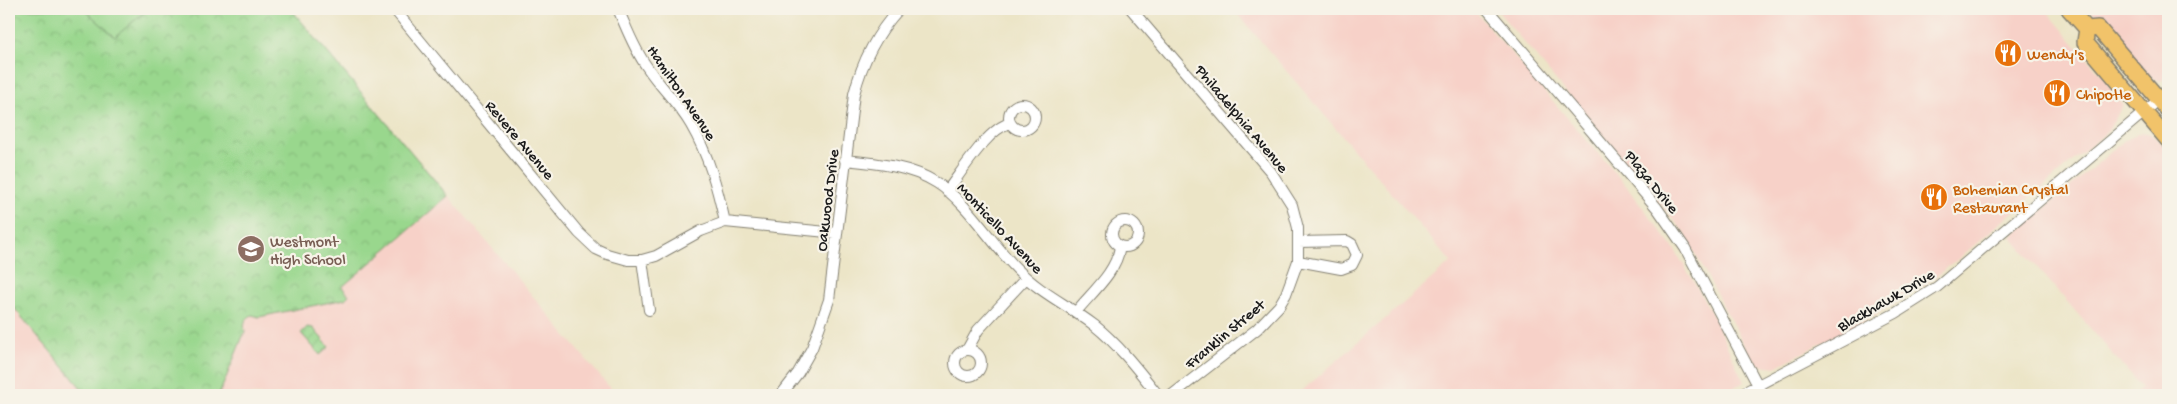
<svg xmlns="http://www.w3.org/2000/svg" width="2177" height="404" viewBox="0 0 2177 404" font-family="'Gochi Hand',sans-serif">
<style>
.built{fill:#f7d1c8}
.grass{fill:#99d78d;stroke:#5a7a54}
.park{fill:url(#park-crowns);stroke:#5a7a54}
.garden{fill:url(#garden-furrows);stroke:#5a7a54}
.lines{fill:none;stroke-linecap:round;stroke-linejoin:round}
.street-casing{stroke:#848072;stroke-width:12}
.primary-casing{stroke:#848072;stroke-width:18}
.street{stroke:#fff;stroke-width:10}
.primary{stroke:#f1c36a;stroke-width:15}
.labels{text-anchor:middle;stroke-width:4.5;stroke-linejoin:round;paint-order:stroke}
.food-label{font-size:16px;fill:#c56008;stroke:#f7f3e8;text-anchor:start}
.street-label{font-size:16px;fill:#1c1c1c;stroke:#f7f3e8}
.education-label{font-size:16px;fill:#785e54;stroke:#f7f3e8;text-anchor:start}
</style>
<defs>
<pattern id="park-crowns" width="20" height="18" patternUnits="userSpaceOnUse" patternTransform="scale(1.25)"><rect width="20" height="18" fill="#99d78d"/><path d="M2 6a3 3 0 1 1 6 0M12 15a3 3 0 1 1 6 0" fill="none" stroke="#83b879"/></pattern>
<pattern id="garden-furrows" width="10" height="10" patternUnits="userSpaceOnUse" patternTransform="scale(1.25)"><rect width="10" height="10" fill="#99d78d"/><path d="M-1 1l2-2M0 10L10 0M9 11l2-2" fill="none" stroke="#83b879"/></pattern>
</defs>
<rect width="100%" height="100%" fill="#f7f3e8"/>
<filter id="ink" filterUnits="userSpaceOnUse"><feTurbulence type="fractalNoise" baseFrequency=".02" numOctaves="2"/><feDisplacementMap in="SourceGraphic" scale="10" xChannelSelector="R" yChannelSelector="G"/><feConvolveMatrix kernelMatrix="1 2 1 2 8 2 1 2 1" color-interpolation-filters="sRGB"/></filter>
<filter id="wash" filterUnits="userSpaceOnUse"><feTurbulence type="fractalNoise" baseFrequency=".0096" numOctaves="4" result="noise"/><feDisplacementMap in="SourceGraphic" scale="20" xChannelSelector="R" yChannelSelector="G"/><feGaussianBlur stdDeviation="1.12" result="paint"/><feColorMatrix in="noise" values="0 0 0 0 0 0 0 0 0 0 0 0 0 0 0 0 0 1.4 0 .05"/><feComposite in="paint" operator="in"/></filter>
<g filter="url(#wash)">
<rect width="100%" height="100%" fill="#ece5c7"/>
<path class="built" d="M9 9H291L616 395H9Z
M1233 9H1473L1629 189 1675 250 1710 310 1744 382 1719 395H1297L1451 262Z
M1496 9H2045L2102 76 2123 105 2108 131 1957 260 1924 285 1870 318 1775 367 1760 365 1750 356 1683 231Z
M2089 9H2168V78L2160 81 2149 77Z
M2142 132 2150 134 2160 141 2168 151V395H2135L2142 388 2011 237 2125 140Z"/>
<path class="grass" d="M84 9H148L115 38Z"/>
<path class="park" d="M9 9H84L115 37 148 9H291L448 196 342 287 349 295 345 299 259 317 252 315C245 319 243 323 245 331L219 395H87L9 302Z"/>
<path class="garden" d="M307 327 313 328 329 347 320 355 301 333Z"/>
</g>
<g filter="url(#ink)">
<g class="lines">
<g class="street-casing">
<path id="street" d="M394 9 579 233 596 249 607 254 628 260H642L656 256 701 231 725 222 837 233
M618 9C627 29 634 49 647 67 660 87 679 104 691 125 709 156 717 187 725 222
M1131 9 1271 172 1292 205 1298 228V261L1286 294 1279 306 1257 329 1172 395
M1487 9 1657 208 1685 248 1763 395
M1009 117a13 13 0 1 1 26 0a13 13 0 1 1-26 0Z
M845 160C876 163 910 166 937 183 966 201 992 244 1017 269 1039 292 1069 306 1094 325 1119 345 1139 371 1158 395
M947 191C962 172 987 129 1010 123
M1112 234a13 13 0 1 1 26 0a13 13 0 1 1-26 0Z
M642 260 649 310
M1298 261 1341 269 1352 265 1357 255 1352 244 1347 241 1298 242
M1076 312C1091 293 1117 272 1120 246
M967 350 978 330 1026 278
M955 363a13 13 0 1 1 26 0a13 13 0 1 1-26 0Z
M781 395 798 373 812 348 829 300 854 94C862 62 876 34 899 9
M1739 395 1896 313 1937 287 2168 92"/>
</g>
<g class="primary-casing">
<path id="primary" d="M2069 9 2087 29
M2087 29 2085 42 2168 140
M2087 29 2098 28 2168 110"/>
</g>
<use href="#street" class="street"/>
<use href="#primary" class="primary"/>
</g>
</g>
<defs>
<g id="restaurant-disc" transform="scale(1.4375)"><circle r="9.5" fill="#e8710a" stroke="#f7f3e8"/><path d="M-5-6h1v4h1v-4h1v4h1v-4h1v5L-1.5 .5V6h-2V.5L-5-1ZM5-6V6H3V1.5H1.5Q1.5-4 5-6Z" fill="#fff"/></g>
<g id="school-disc" transform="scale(1.4375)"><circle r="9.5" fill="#8d6e63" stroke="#f7f3e8"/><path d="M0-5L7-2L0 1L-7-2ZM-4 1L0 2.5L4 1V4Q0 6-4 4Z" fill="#fff"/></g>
</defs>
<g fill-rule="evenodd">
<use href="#restaurant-disc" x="2008" y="53"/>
<use href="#restaurant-disc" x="2057" y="93"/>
<use href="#restaurant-disc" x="1934" y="197"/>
<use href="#school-disc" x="251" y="249"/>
</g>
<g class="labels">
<g class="food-label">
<text x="2027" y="59">Wendy's</text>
<text x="2076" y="99">Chipotle</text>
<text x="1953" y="194">Bohemian Crystal<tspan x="1953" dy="18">Restaurant</tspan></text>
</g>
<g class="street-label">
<text transform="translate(683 92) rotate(56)" y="6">Hamilton Avenue</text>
<text transform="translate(1243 118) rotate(50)" y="6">Philadelphia Avenue</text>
<text transform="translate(521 139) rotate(50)" y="6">Revere Avenue</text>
<text transform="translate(1653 181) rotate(51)" y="6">Plaza Drive</text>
<text transform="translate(826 200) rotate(-83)" y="6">Oakwood Drive</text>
<text transform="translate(1001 227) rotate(47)" y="6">Monticello Avenue</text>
<text transform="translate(1885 299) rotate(-30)" y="6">Blackhawk Drive</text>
<text transform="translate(1224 333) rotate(-40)" y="6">Franklin Street</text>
</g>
<g class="education-label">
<text x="270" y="246">Westmont<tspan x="270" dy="18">High School</tspan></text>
</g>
</g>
<rect width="2177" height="404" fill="none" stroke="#f7f3e8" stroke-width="30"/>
</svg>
